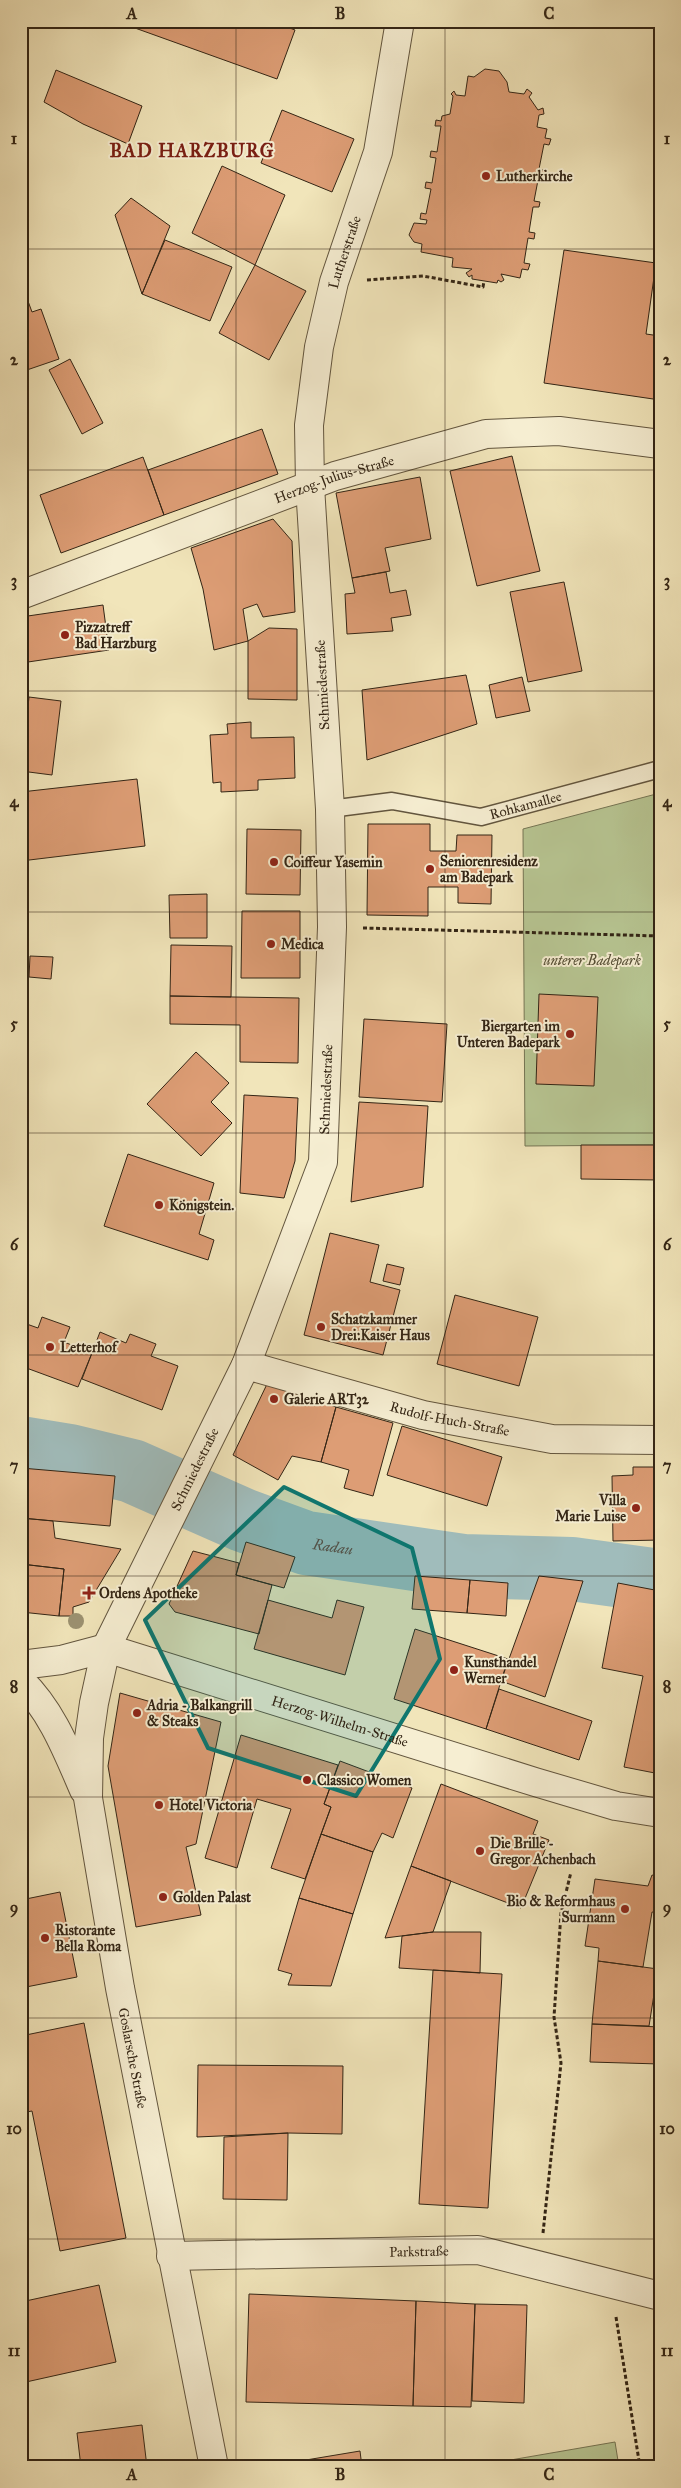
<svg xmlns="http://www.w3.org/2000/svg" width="681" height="2488" viewBox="0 0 681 2488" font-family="'IM FELL Great Primer',serif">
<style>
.green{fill:#b7c592;stroke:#757554}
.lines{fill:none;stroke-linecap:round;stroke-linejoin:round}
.river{stroke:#a0bcbb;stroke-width:64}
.building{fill:#dd9d75;stroke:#332515}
.lane-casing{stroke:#62553e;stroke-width:19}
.street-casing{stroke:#62553e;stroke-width:30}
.path{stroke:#332515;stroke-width:3;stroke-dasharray:4 2.5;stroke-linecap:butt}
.lane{stroke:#f6eed2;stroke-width:16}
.street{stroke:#f6eed2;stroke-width:28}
.tree{fill:#9b9170}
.marked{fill:#0f766e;fill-opacity:0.2;stroke:#0f766e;stroke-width:4;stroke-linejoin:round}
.grid{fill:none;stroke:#332515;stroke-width:1;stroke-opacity:0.55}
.poi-dot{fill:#8f2418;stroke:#f6eed2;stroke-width:2}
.labels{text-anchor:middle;stroke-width:4;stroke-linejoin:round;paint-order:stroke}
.poi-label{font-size:14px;font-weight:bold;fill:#332515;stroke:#f6eed2;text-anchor:start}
.street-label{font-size:14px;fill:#332515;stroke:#f6eed2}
.park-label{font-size:14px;font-style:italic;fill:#544d34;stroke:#f6eed2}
.water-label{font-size:15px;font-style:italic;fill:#545247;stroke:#f6eed2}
.district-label{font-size:19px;font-weight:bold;letter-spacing:1px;fill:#7a1f14;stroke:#f6eed2}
.neatline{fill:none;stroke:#332515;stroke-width:2}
.grid-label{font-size:16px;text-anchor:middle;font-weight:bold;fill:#332515}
</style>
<rect width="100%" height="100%" fill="#f1e5ba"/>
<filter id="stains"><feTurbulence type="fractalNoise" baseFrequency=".004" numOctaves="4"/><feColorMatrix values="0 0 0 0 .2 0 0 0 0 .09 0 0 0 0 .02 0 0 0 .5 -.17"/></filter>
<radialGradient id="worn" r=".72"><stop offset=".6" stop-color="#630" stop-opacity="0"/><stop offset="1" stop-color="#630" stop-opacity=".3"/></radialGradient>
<path class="green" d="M660 793V1145L525 1146 523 829Z
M615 2442 619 2467H470Z"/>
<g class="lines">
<path class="river" id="s1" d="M21 1448 70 1456 132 1471 243 1520 306 1543 463 1566 572 1569 660 1581"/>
</g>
<path class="building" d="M122 21H271L295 30 277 79 121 23Z
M485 69 499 71 507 82 509 92 524 94 527 89 532 93 529 97 538 110 543 108 544 114 539 115 537 127 547 129 545 138 551 139 549 145 544 144 539 169 546 171 545 176 539 175 534 201 540 202 539 207H533L529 232 535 233 534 239 528 238 524 263 530 264 528 270 522 269 520 278 501 274 504 280 501 282 498 280 497 283 472 279V275L469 277 466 273 472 269 452 267 453 258 421 252 422 244 414 242 409 235 414 223 426 224 427 220 420 219 421 213 426 214 431 189 425 188 426 182 432 183 436 158 430 157 431 151 437 152 441 126H435L436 120 441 121 442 116 450 114 453 96 451 94 454 91 456 95 465 96 468 76 474 77Z
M56 70 142 106 128 144 83 124 44 102Z
M282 110 354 139 332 192 261 163Z
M222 166 285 195 255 265 192 233Z
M131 198 170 226 142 294 115 215Z
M660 223V278H654L656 263Z
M165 240 232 267 210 321 142 294Z
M564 250 656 263 646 334 660 336V400L544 383Z
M255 265 306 291 269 360 219 333Z
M21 282 32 312 41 309 59 359 21 372Z
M70 359 103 423 82 434 49 370Z
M262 429 278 474 164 515 148 470Z
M512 456 540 571 477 586 450 471Z
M143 457 164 515 61 553 40 495Z
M420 477 431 539 385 548 390 571 352 578 336 493Z
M273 519 292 541 295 612 263 617 257 604 243 609 248 641 214 650 203 589 191 548Z
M386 572 390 593 406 590 411 615 391 618 393 631 347 634 345 594 355 593 352 578Z
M564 582 582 671 528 682 510 592Z
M103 605 109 650 28 662 21 617Z
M269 628 297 629V700L248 699V641Z
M466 675 477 724 367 760 362 690Z
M522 677 530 711 496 718 489 685Z
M29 697 61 701 52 775 21 771Z
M251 722V738L294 737 295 778 258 780V790L221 792V782L213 783 210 735 228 734 227 724Z
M137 779 145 846 21 861V792Z
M368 824H430V851H456L457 835H492L491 904 458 903V887H428V916L367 915Z
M247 829 301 830 300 895 246 894Z
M207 894V938H170L169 895Z
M242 911H300V978H241Z
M171 945 232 946 231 997 170 996Z
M30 956 53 957 51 979 29 977Z
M539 994 598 997 594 1086 536 1084Z
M170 996 299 998 298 1063 240 1062V1025L170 1024Z
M364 1019 447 1024 442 1102 359 1097Z
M196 1052 229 1083 211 1102 232 1123 201 1156 147 1104Z
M244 1095 298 1098 295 1161 284 1198 240 1193Z
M359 1102 428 1106 423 1187 351 1202Z
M581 1145H660V1180L581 1179Z
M128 1154 214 1183 199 1234 214 1240 208 1260 104 1226Z
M656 1209H660V1362H657Z
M330 1233 379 1245 370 1282 400 1290 383 1355 304 1335Z
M387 1264 404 1268 400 1285 383 1281Z
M455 1295 538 1317 519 1386 437 1364Z
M42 1317 70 1327 64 1342 92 1353 78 1387 21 1366V1322L38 1328Z
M100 1332 126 1343 130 1334 156 1344 151 1356 178 1366 162 1410 82 1379Z
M268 1382 336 1407 321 1462 292 1456 278 1480 233 1455Z
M336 1407 393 1423 373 1496 344 1488 349 1470 321 1462Z
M402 1426 502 1457 487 1506 387 1475Z
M633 1467H660V1540L613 1541 612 1476 633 1475Z
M21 1468 115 1476 110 1526 21 1518Z
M21 1518 53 1521 55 1538 121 1549 89 1602 73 1607V1616H59L64 1569 21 1564Z
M246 1542 295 1557 284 1588 236 1575Z
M193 1551 239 1563 236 1575 272 1585 259 1634 175 1612 169 1604Z
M21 1564 64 1569 59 1616 21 1612Z
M415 1576 470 1580 467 1613 412 1609Z
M539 1576 583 1581 545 1697 501 1681Z
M470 1580 508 1583 506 1616 467 1613Z
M618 1583 660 1591V1774L624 1767 643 1676 602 1668Z
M268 1600 332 1618 337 1600 364 1607 345 1675 254 1649Z
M415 1629 508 1659 486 1729 394 1699Z
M499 1689 592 1721 579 1760 486 1729Z
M120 1693 221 1722 196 1844 186 1847 201 1915 136 1927 108 1766Z
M241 1735 338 1765 324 1804 331 1807 305 1879 271 1868 291 1809 257 1799 237 1868 205 1858Z
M340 1761 412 1788 393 1838 382 1833 373 1852 321 1834 331 1807 324 1804Z
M441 1784 538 1821 533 1834 549 1840 521 1908 411 1866Z
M321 1834 373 1852 353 1914 299 1898Z
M411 1866 451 1881 433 1932 385 1938Z
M652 1875 660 1877V1913L652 1912 643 1967 598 1961 599 1948 585 1946 595 1879 648 1886Z
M60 1892 77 1977 21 1988V1900Z
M299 1898 353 1914 331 1986 288 1985 292 1974 278 1970Z
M433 1932H481L480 1973 399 1968 402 1936Z
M598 1961 658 1969 649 2026 592 2024Z
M433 1970 502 1974 488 2208 419 2204Z
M84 2023 126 2238 60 2251 32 2111 21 2113V2036Z
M592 2024 660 2027V2064L590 2062Z
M198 2065 343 2066 342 2134 288 2133 197 2137Z
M288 2133 287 2200 223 2199 224 2137Z
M99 2285 116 2362 26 2382 21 2364V2302Z
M249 2294 416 2301 413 2406 246 2402Z
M416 2301 475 2304 471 2407 413 2406Z
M475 2304 527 2305 524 2403 472 2401Z
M142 2425 147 2467H81L77 2433Z
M360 2451 362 2467H289L288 2463Z"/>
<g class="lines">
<g class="lane-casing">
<g id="lane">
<path id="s2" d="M330 809 392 801 481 817 660 769"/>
</g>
</g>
<g class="street-casing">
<g id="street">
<path id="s3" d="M21 595 335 476 486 434 559 431 660 444"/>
<path id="s4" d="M246 1365 423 1415 552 1439 660 1440"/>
<path id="s5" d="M21 1665 61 1660 106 1648 535 1782 616 1806 660 1813"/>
<path d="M21 1681C52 1711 67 1751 84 1790"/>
<path id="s6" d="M171 2256 478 2250 660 2296"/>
<path id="s7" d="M214 2467 120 1988 88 1798 89 1738 94 1703 106 1648 246 1365 323 1162 332 927 330 809 310 486 309 425 319 347 334 282 378 152 400 21"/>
</g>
</g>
<path class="path" d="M367 280 423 276 483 287 484 281
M363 928 660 936
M543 2233 561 2063 554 2017 561 1913 571 1872
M616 2317 640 2467"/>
<use href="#lane" class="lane"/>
<use href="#street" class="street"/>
</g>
<circle class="tree" cx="76" cy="1621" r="8"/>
<path class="marked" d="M284 1487 412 1548 440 1659 356 1796 208 1748 145 1620Z"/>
<path class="grid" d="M236 21V2467M445 21V2467M21 249H660M21 470H660M21 691H660M21 912H660M21 1133H660M21 1355H660M21 1576H660M21 1797H660M21 2018H660M21 2239H660"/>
<g class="poi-dot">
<circle cx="486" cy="176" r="5"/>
<circle cx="65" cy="635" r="5"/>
<circle cx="274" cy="862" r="5"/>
<circle cx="430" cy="869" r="5"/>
<circle cx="271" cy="944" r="5"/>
<circle cx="570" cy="1034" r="5"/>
<circle cx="159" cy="1205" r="5"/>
<circle cx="321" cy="1327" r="5"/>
<circle cx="50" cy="1347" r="5"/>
<circle cx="274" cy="1399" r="5"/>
<circle cx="636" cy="1508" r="5"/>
<path d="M86.5 1585.5h5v5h5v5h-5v5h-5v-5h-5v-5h5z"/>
<circle cx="454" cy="1670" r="5"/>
<circle cx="137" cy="1713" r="5"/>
<circle cx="307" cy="1780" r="5"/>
<circle cx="159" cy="1805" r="5"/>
<circle cx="480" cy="1851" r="5"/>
<circle cx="163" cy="1897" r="5"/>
<circle cx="625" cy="1909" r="5"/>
<circle cx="45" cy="1938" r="5"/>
</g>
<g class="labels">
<g class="poi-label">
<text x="496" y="181">Lutherkirche</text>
<text x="75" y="632">Pizzatreff<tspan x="75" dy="16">Bad Harzburg</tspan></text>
<text x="440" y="866">Seniorenresidenz<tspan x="440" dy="16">am Badepark</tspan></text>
<text x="284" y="867">Coiffeur Yasemin</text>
<text x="281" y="949">Medica</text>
<text x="560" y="1031" text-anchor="end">Biergarten im<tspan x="560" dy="16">Unteren Badepark</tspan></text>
<text x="169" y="1210">Königstein.</text>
<text x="331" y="1324">Schatzkammer<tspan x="331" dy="16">Drei:Kaiser Haus</tspan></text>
<text x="60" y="1352">Letterhof</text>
<text x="284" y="1404">Galerie ART32</text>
<text x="626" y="1505" text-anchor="end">Villa<tspan x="626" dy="16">Marie Luise</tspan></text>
<text x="99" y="1598">Ordens Apotheke</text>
<text x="464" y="1667">Kunsthandel<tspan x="464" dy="16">Werner</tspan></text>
<text x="147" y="1710">Adria - Balkangrill<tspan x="147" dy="16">&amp; Steaks</tspan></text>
<text x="317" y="1785">Classico Women</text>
<text x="169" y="1810">Hotel Victoria</text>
<text x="490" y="1848">Die Brille -<tspan x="490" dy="16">Gregor Achenbach</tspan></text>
<text x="173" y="1902">Golden Palast</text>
<text x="615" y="1906" text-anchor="end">Bio &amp; Reformhaus<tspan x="615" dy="16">Surmann</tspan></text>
<text x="55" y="1935">Ristorante<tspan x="55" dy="16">Bella Roma</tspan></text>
</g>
<g class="street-label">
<text dy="5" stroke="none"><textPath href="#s7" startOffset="2280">Lutherstraße</textPath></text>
<text dy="5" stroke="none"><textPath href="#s3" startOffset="334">Herzog-Julius-Straße</textPath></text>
<text transform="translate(322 685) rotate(-93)" y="5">Schmiedestraße</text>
<text dy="5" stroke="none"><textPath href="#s2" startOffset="199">Rohkamallee</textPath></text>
<text dy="5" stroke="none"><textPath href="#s7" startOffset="1438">Schmiedestraße</textPath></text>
<text dy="5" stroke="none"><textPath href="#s4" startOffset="211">Rudolf-Huch-Straße</textPath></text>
<text dy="5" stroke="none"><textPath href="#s7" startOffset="1032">Schmiedestraße</textPath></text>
<text dy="5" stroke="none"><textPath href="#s5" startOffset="332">Herzog-Wilhelm-Straße</textPath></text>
<text transform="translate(133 2058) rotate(79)" y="5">Goslarsche Straße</text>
<text dy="5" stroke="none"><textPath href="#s6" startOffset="248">Parkstraße</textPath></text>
</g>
<g class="park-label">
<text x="592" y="965">unterer Badepark</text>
</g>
<g class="water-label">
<text dy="5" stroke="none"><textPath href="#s1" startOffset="329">Radau</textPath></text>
</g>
<g class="district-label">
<text x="192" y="157">BAD HARZBURG</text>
</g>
</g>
<rect width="681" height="2488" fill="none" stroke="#f1e5ba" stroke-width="55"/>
<rect x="28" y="28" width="626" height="2432" class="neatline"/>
<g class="grid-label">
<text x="132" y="19">A</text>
<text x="340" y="19">B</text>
<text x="549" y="19">C</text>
<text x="14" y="144">1</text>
<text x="667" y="144">1</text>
<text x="14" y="365">2</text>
<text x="667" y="365">2</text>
<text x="14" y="586">3</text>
<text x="667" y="586">3</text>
<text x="14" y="807">4</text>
<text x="667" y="807">4</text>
<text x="14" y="1029">5</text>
<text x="667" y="1029">5</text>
<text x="14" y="1250">6</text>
<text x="667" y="1250">6</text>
<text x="14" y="1471">7</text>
<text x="667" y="1471">7</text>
<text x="14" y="1692">8</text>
<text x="667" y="1692">8</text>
<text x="14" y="1913">9</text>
<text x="667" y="1913">9</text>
<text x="14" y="2134">10</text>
<text x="667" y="2134">10</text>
<text x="14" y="2356">11</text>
<text x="667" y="2356">11</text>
<text x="132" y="2480">A</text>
<text x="340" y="2480">B</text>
<text x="549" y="2480">C</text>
</g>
<rect width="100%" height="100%" filter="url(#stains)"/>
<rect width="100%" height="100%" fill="url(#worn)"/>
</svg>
